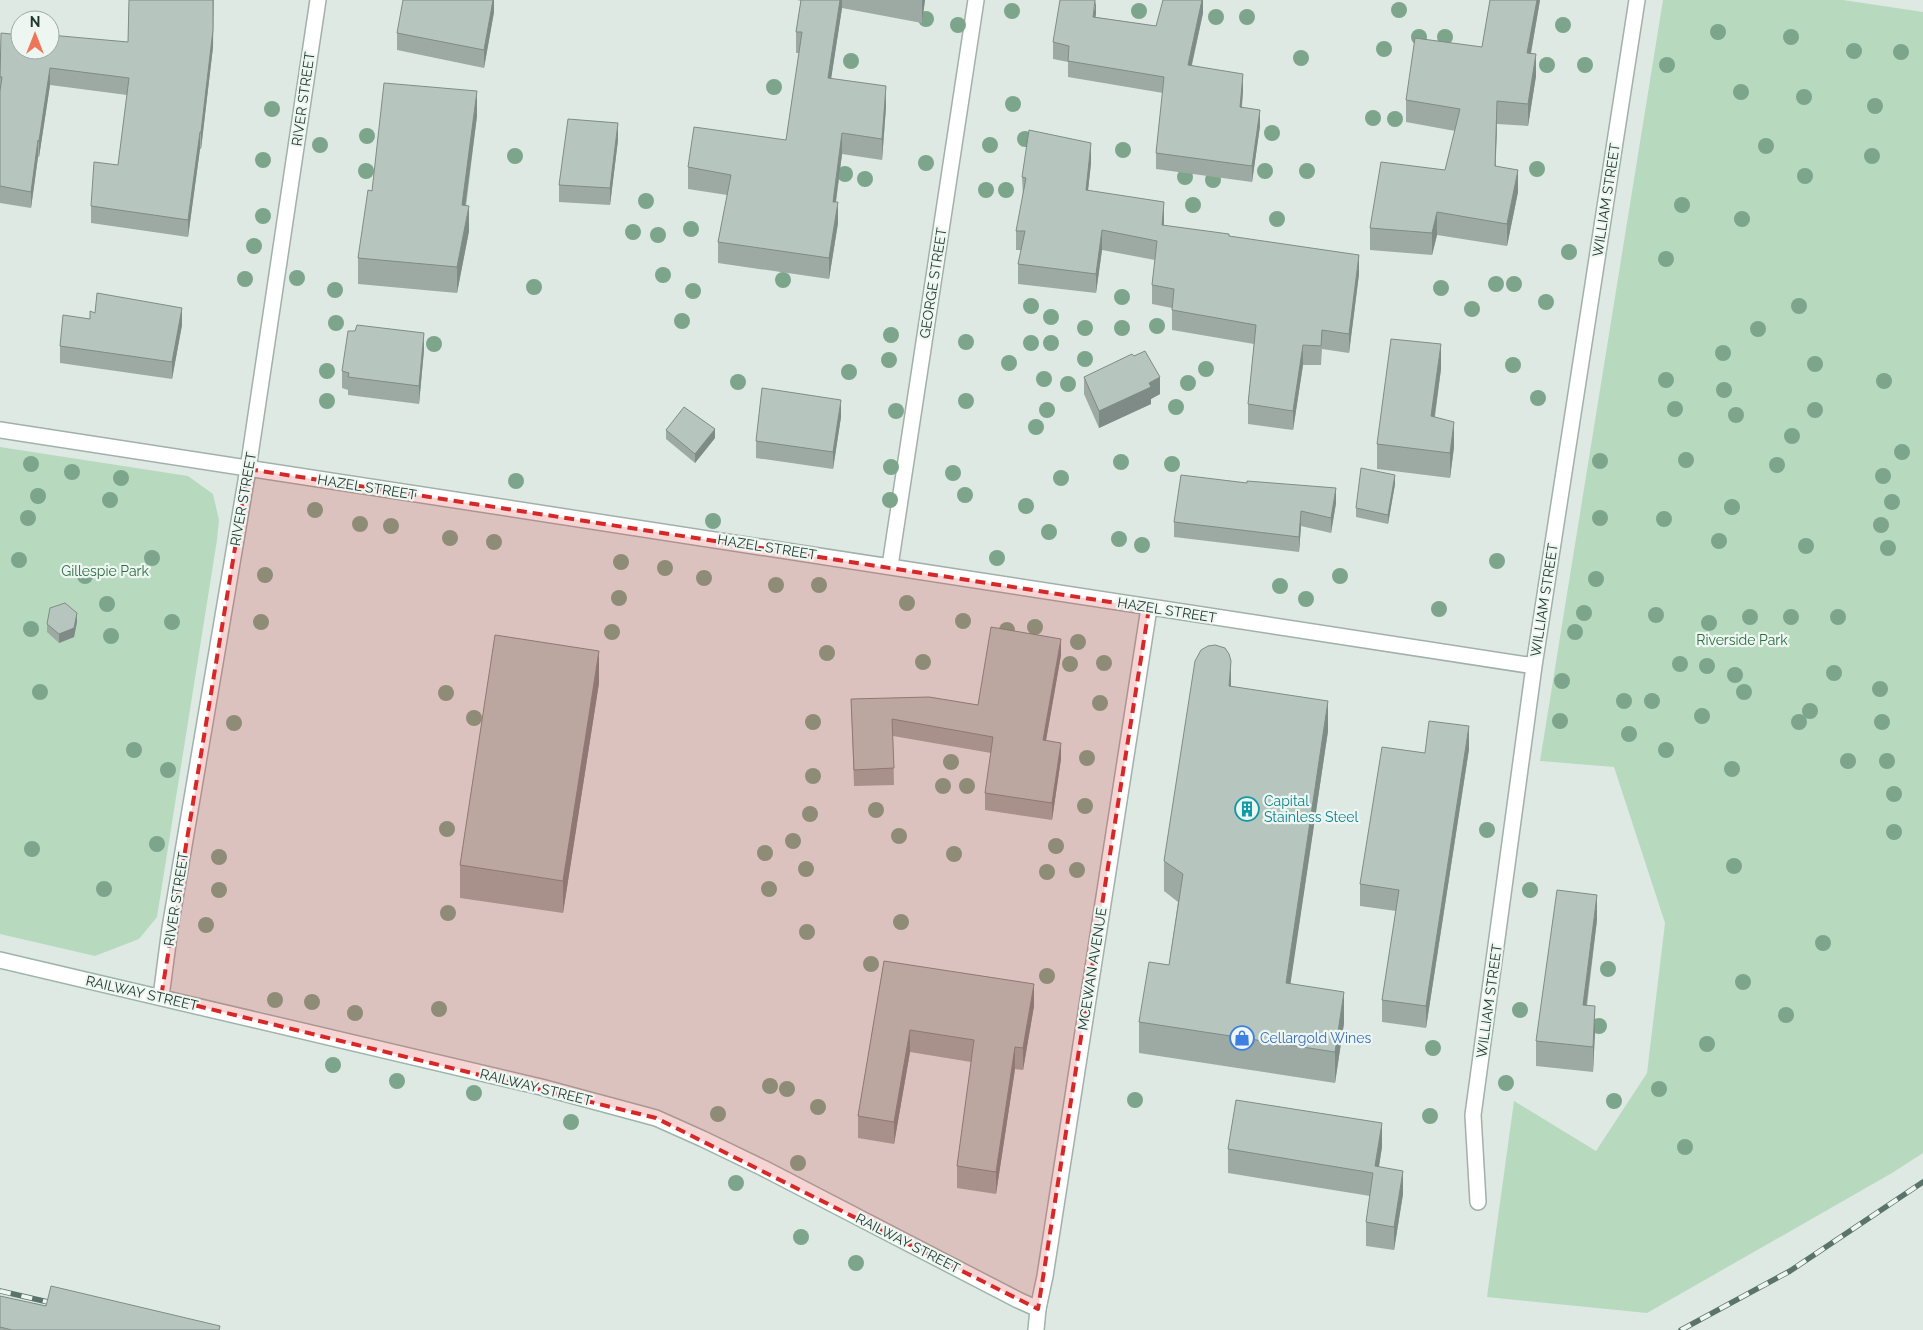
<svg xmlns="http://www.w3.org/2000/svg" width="1923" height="1330" viewBox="0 0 1923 1330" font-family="Raleway,sans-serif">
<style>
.green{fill:#b7dabf}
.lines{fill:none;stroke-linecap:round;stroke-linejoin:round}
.street-casing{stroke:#a1b0aa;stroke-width:18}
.secondary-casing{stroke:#9db4ab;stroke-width:18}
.street{stroke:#fff;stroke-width:15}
.secondary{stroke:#fff;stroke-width:15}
.rail-casing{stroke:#5a746c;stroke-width:5.5}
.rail{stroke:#eef6f2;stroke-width:4;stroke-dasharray:11;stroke-linecap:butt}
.tree{fill:#7ca58b}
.wall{fill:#9daaa4}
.shaded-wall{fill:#7f8b86}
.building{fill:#b6c6bf;stroke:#7f8b86}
.marked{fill:#d62828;fill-opacity:0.2;stroke:#d62828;stroke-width:4;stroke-dasharray:10 6;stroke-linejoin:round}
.labels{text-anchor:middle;stroke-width:4.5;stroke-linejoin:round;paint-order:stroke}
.street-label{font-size:14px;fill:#203830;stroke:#eef6f2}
.park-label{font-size:14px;fill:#2c6d42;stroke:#eef6f2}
.culture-label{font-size:14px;fill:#0d838f;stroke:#eef6f2;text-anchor:start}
.shop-label{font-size:14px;fill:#366cbe;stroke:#eef6f2;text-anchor:start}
</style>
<rect width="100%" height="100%" fill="#dee9e4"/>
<path class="green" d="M1663 0H1843L1923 12V1153L1892 1173 1647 1313 1487 1297 1514 1101 1596 1151 1647 1073 1665 923 1614 767 1540 761Z
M0 447 188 476 213 494 219 520 217 540 157 917 139 939 95 956 0 934Z"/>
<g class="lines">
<g class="street-casing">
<path id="street" d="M0 430 1534 666
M890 566 976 0
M161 997 170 928 248 469 318 0
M1478 1202 1473 1115 1534 666 1637 0
M1038 1309 1045 1276 1149 608"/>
</g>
<g class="secondary-casing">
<path id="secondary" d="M0 960 541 1087 656 1118 703 1139 763 1168 1018 1300 1038 1309 1036 1330"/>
</g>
<use href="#street" class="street"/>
<use href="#secondary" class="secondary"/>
<g class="rail-casing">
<path id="rail" d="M0 1291 61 1305
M1681 1330 1790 1271 1923 1182"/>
</g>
<use href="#rail" class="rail"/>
</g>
<g class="tree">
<circle cx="1399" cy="10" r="8"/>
<circle cx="1012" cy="11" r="8"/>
<circle cx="1139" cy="11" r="8"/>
<circle cx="1216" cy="17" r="8"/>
<circle cx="1247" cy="17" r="8"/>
<circle cx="926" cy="19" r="8"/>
<circle cx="958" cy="25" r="8"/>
<circle cx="1563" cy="25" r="8"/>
<circle cx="1718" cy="32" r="8"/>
<circle cx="1419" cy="37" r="8"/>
<circle cx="1445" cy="37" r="8"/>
<circle cx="1791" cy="37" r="8"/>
<circle cx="1384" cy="49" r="8"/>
<circle cx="1854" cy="51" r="8"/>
<circle cx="1901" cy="52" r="8"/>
<circle cx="1301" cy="58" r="8"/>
<circle cx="851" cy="61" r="8"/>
<circle cx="1547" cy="65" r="8"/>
<circle cx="1585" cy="65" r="8"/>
<circle cx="1667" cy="65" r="8"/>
<circle cx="774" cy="87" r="8"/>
<circle cx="1741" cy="92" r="8"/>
<circle cx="1804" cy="97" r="8"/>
<circle cx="1013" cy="104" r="8"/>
<circle cx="1875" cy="106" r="8"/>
<circle cx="272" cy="109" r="8"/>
<circle cx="1373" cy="118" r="8"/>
<circle cx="1395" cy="119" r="8"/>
<circle cx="1272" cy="133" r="8"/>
<circle cx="367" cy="136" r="8"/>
<circle cx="1025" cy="139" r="8"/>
<circle cx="320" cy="145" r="8"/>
<circle cx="990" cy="145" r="8"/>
<circle cx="1766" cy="146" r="8"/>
<circle cx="1123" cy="150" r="8"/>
<circle cx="515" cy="156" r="8"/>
<circle cx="1872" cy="156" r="8"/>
<circle cx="263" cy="160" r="8"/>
<circle cx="926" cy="163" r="8"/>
<circle cx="1537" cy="169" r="8"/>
<circle cx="366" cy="171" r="8"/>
<circle cx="1265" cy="171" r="8"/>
<circle cx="1307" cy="171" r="8"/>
<circle cx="845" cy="174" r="8"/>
<circle cx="1805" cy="176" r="8"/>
<circle cx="1185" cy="177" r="8"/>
<circle cx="865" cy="179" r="8"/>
<circle cx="1213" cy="180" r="8"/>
<circle cx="986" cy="190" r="8"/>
<circle cx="1006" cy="190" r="8"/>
<circle cx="646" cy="201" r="8"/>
<circle cx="1193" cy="205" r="8"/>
<circle cx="1682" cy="205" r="8"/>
<circle cx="263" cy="216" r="8"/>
<circle cx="1277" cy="219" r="8"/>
<circle cx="1742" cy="219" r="8"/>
<circle cx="691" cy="229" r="8"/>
<circle cx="633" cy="232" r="8"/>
<circle cx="658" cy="235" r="8"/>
<circle cx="254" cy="246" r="8"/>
<circle cx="1569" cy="252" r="8"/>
<circle cx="1666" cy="259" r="8"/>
<circle cx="663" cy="275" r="8"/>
<circle cx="297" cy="278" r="8"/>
<circle cx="245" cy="279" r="8"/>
<circle cx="783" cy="280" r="8"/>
<circle cx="1496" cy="284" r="8"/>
<circle cx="1514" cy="284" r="8"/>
<circle cx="534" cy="287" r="8"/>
<circle cx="1441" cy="288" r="8"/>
<circle cx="335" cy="290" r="8"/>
<circle cx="693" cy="291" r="8"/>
<circle cx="1122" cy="297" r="8"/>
<circle cx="1546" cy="302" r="8"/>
<circle cx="1031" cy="306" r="8"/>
<circle cx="1799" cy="306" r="8"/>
<circle cx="1472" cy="309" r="8"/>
<circle cx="1051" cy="317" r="8"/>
<circle cx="682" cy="321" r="8"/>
<circle cx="336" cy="323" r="8"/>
<circle cx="1157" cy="326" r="8"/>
<circle cx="1085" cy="328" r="8"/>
<circle cx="1122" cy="328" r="8"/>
<circle cx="1758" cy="329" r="8"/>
<circle cx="891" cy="335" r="8"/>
<circle cx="966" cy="342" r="8"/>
<circle cx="1031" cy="343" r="8"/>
<circle cx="1051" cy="343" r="8"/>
<circle cx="434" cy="344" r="8"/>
<circle cx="1723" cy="353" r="8"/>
<circle cx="1085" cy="359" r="8"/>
<circle cx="889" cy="360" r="8"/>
<circle cx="1009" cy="363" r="8"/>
<circle cx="1815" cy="364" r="8"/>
<circle cx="1513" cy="365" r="8"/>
<circle cx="1206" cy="369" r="8"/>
<circle cx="327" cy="371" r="8"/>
<circle cx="849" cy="372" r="8"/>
<circle cx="1044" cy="379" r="8"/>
<circle cx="1666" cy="380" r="8"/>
<circle cx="1884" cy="381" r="8"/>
<circle cx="738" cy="382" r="8"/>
<circle cx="1188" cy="383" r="8"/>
<circle cx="1068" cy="384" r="8"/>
<circle cx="1724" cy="390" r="8"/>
<circle cx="1538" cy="398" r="8"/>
<circle cx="327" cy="401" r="8"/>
<circle cx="966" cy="401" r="8"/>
<circle cx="1176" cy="407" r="8"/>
<circle cx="1675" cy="409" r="8"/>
<circle cx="1047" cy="410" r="8"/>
<circle cx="1815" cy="410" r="8"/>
<circle cx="896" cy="411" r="8"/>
<circle cx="1736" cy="415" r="8"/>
<circle cx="1036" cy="427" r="8"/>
<circle cx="1792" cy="436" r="8"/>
<circle cx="1902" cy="452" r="8"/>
<circle cx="1686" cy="460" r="8"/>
<circle cx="1600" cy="461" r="8"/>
<circle cx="1121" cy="462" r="8"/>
<circle cx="31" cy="464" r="8"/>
<circle cx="1172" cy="464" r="8"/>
<circle cx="1777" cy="465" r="8"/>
<circle cx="891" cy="467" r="8"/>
<circle cx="72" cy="472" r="8"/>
<circle cx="953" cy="473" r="8"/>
<circle cx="1883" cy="476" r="8"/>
<circle cx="121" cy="478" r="8"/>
<circle cx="1061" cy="478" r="8"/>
<circle cx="516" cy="481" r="8"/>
<circle cx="965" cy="495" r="8"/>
<circle cx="38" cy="496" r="8"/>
<circle cx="110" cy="500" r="8"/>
<circle cx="890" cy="500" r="8"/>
<circle cx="1892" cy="502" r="8"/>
<circle cx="1026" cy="506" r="8"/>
<circle cx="1732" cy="507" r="8"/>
<circle cx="315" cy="510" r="8"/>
<circle cx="28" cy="518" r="8"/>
<circle cx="1600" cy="518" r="8"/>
<circle cx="1664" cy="519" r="8"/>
<circle cx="713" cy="521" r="8"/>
<circle cx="360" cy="524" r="8"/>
<circle cx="1881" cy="525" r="8"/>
<circle cx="391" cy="526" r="8"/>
<circle cx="1049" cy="532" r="8"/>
<circle cx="450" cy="538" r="8"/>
<circle cx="1119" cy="539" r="8"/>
<circle cx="1719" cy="541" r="8"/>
<circle cx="494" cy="542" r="8"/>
<circle cx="1142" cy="545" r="8"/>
<circle cx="1806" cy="546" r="8"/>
<circle cx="1888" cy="548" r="8"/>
<circle cx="152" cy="558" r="8"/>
<circle cx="997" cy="558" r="8"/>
<circle cx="19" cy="560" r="8"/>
<circle cx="1497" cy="561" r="8"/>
<circle cx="621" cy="562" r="8"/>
<circle cx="665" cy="568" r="8"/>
<circle cx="265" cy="575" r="8"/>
<circle cx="85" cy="576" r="8"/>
<circle cx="1340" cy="576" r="8"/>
<circle cx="704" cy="578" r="8"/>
<circle cx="1596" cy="579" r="8"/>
<circle cx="776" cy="585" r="8"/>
<circle cx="819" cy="585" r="8"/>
<circle cx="1280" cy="586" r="8"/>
<circle cx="619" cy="598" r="8"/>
<circle cx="1306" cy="599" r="8"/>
<circle cx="907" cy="603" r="8"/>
<circle cx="107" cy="604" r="8"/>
<circle cx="1439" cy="609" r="8"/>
<circle cx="1584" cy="613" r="8"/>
<circle cx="1656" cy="615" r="8"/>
<circle cx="1750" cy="617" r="8"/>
<circle cx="1791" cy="617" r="8"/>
<circle cx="1838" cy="617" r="8"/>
<circle cx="963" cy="621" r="8"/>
<circle cx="172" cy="622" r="8"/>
<circle cx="261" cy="622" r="8"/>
<circle cx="1709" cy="623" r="8"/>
<circle cx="1035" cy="627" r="8"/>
<circle cx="31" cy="629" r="8"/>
<circle cx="1007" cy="630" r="8"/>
<circle cx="612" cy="632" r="8"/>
<circle cx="1575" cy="632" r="8"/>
<circle cx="111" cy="636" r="8"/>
<circle cx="1078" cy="642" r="8"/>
<circle cx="827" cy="653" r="8"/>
<circle cx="923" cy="662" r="8"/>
<circle cx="1104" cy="663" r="8"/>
<circle cx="1070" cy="664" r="8"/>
<circle cx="1680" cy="664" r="8"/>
<circle cx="1707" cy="666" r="8"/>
<circle cx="1834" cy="673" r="8"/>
<circle cx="1735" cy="675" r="8"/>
<circle cx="1562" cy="681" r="8"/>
<circle cx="1880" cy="689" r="8"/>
<circle cx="40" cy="692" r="8"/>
<circle cx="1744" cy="692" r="8"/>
<circle cx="446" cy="693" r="8"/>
<circle cx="1624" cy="701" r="8"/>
<circle cx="1652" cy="701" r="8"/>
<circle cx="1100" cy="703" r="8"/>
<circle cx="1810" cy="711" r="8"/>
<circle cx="1702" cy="716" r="8"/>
<circle cx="474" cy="718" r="8"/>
<circle cx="1560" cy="721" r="8"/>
<circle cx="813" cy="722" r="8"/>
<circle cx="1799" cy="722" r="8"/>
<circle cx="1882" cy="722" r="8"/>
<circle cx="234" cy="723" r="8"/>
<circle cx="1629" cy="734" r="8"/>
<circle cx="134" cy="750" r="8"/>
<circle cx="1666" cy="750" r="8"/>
<circle cx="1087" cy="758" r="8"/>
<circle cx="1848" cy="761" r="8"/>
<circle cx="1887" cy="761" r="8"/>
<circle cx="951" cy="762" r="8"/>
<circle cx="1732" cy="769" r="8"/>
<circle cx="168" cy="770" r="8"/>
<circle cx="813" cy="776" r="8"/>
<circle cx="943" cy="786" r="8"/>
<circle cx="967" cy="786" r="8"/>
<circle cx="1894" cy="794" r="8"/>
<circle cx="1085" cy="806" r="8"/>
<circle cx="876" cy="810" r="8"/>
<circle cx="810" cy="814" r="8"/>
<circle cx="447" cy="829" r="8"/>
<circle cx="1487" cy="830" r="8"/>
<circle cx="1894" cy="832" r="8"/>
<circle cx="899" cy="836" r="8"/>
<circle cx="793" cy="841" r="8"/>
<circle cx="157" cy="844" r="8"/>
<circle cx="1056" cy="846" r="8"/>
<circle cx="32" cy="849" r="8"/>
<circle cx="765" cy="853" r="8"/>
<circle cx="954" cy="854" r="8"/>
<circle cx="219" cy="857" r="8"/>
<circle cx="1734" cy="866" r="8"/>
<circle cx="806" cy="869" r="8"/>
<circle cx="1077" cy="870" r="8"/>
<circle cx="1047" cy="872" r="8"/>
<circle cx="104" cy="889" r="8"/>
<circle cx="769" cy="889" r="8"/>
<circle cx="219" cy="890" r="8"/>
<circle cx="1530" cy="890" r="8"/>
<circle cx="448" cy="913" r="8"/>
<circle cx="901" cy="922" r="8"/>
<circle cx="206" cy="925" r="8"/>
<circle cx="807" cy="932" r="8"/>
<circle cx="1823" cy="943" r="8"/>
<circle cx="871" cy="964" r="8"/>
<circle cx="1608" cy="969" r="8"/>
<circle cx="1047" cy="976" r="8"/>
<circle cx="1743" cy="982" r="8"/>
<circle cx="275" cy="1000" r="8"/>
<circle cx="312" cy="1002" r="8"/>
<circle cx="439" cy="1009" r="8"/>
<circle cx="1520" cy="1010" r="8"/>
<circle cx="355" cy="1013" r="8"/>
<circle cx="1786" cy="1015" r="8"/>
<circle cx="1599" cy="1026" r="8"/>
<circle cx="1707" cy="1044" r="8"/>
<circle cx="1433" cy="1048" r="8"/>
<circle cx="333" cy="1065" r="8"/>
<circle cx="397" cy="1081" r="8"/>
<circle cx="1506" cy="1083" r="8"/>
<circle cx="770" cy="1086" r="8"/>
<circle cx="787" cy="1089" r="8"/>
<circle cx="1659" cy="1089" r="8"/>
<circle cx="474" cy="1093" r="8"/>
<circle cx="1135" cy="1100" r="8"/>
<circle cx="1614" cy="1101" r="8"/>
<circle cx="818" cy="1107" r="8"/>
<circle cx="718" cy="1114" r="8"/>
<circle cx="1430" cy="1116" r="8"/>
<circle cx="571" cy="1122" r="8"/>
<circle cx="1685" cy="1147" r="8"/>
<circle cx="798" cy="1163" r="8"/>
<circle cx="736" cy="1183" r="8"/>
<circle cx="801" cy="1237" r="8"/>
<circle cx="856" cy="1263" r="8"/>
</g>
<path class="wall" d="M129 0H214L213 47 201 149H200L188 237 91 223V206L118 165 127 95 50 85 39 157H38L31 208 0 203V52L20 50 128 42Z
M494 0V12L484 68 397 50V33Z
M797 0H925L922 23 842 8 831 78 886 107 882 160 842 154 836 202 838 223 829 279 718 263V242L727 195 688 189V167L786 140 799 53H796V32L801 1Z
M1203 0V13L1192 65 1243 91 1242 107 1260 126 1252 182 1156 169V153L1163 93 1068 77V62L1053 59V42L1096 14 1095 17 1156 26Z
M1490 0H1540L1531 53 1536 76 1528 126 1497 124 1495 166 1518 192 1507 246 1437 235 1432 255 1370 250V228L1445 170 1455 131 1406 122V100L1482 47Z
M477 116 466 206 469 231 457 293 358 284V258L372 191Z
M618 140 610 205 559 202V185Z
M1091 163 1088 190 1164 221V226L1229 236 1359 274 1349 353 1322 349 1321 365H1303L1293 430 1248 424V404L1254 344 1172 330V308L1152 304V285L1155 260 1102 250 1096 293 1018 284V264L1021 250H1016V231L1023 196 1022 177Z
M95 313 182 325 172 379 60 363V346L90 319Z
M424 350 419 404 348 395V390L342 388V371Z
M1441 369 1435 417 1454 447 1450 478 1377 469V444Z
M1084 377 1160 394 1151 399V404L1099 428 1084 394Z
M841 417 833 469 756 458V441Z
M666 430 715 438 695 463 666 439Z
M1395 484 1388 524 1356 517V508Z
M1336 503 1331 533 1301 526 1299 552 1174 537V522Z
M77 622 74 637 59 643 47 632V624Z
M1061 655 1046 741 1061 759 1052 820 985 810V793L991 753 893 736 894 785 854 786 851 699 978 705Z
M599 683 563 913 460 898V865Z
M1231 686 1328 731 1290 984 1344 1023 1335 1083 1139 1053V1022L1169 965 1178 902 1164 891V861Z
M1469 749 1426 1028 1382 1022V1000L1396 911 1360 906V884L1425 753Z
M1597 920 1587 1006 1595 1032 1593 1072 1536 1066V1041Z
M884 961 1034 1006 1023 1070 1015 1069 996 1194 957 1188V1166L971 1062 910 1052 894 1144 858 1138V1116Z
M1382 1147 1379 1167 1403 1194 1394 1250 1366 1246V1222L1370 1196 1228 1173V1149Z
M0 1296 46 1306 220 1330H0Z"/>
<path class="shaded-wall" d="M213 0V47L201 149V132Z
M493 0H494V12L484 68V50Z
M840 0H842V8L828 99V78Z
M922 0H925L922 23Z
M1096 0V14L1093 34V17Z
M1202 0H1203V13L1188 81V65Z
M1537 0H1540L1527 75V53Z
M1536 54V76L1528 126V104Z
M50 68V85L39 157V141Z
M1243 74V91L1240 124V107Z
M886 86V107L882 160V139Z
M477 91V116L462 230V205Z
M1497 101V124L1495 188V166Z
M1260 110V126L1252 182V166Z
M618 123V140L610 205V188Z
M200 132V149L188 237V220Z
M842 133V154L833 223V202Z
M38 140V157L31 208V192Z
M1091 143V163L1086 209V190Z
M1518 170V192L1507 246V224Z
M838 202V223L829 279V258Z
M1164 202V221L1162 245V225Z
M469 206V231L457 293V267Z
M1437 212V235L1432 255V233Z
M1102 230V250L1096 293V274Z
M1359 255V274L1349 353V334Z
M182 308V325L172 379V362Z
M424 333V350L419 404V386Z
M1441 344V369L1431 441V416Z
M1303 345V365L1293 430V411Z
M1160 377V394L1151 399V404L1099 428V411Z
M841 400V417L833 469V452Z
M1454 422V447L1450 478V453Z
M715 429V438L695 463V454Z
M1395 475V484L1388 524V515Z
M1336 488V503L1331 533V518Z
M1301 511V526L1299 552V537Z
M77 613V622L74 637 59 643V634Z
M1061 639V655L1043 757V740Z
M599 651V683L563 913V881Z
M1231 661V692L1229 686Z
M1328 701V731L1286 1014V983Z
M1469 726V749L1426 1028V1006Z
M1061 743V759L1052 820V803Z
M1597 895V920L1583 1030V1005Z
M1034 984V1006L1023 1070V1048Z
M1344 992V1023L1335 1083V1052Z
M1595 1006V1032L1593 1072V1047Z
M910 1030V1052L894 1144V1122Z
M1015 1047V1069L996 1194V1172Z
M1382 1123V1147L1375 1190V1166Z
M1403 1171V1194L1394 1250V1227Z"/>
<path class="building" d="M129 0H213V30L201 132H200L188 220 91 206 94 162 118 165 129 78 50 68 39 141 38 140 31 192 0 186V91L2 77H0L1 33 20 35V50H50V35L128 42Z
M403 0H493L484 50 397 33Z
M801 0H840L828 78 886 86 882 139 842 133 833 202H838L829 258 718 242 731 175 688 167 694 127 786 140 802 32H796Z
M1060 0H1095L1093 17 1156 26 1163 0H1202L1188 65 1243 74 1240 107 1260 110 1252 166 1156 153 1164 77 1068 61 1069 46 1053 42Z
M1490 0H1537L1527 53 1536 54 1528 104 1497 101 1495 166 1518 170 1507 224 1437 212 1432 233 1370 228 1381 162 1445 170 1460 109 1406 100 1415 38 1482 47Z
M384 83 477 91 462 205 469 206 457 267 358 258 368 190 372 191Z
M568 119 618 123 610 188 559 185Z
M1029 130 1091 143 1086 190 1164 202 1162 225 1229 234V236L1359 255 1349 334 1322 330 1321 346 1303 345 1293 411 1248 404 1256 325 1172 310 1174 289 1152 285 1157 241 1102 230 1096 274 1018 264 1025 231H1016L1026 178 1022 177Z
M97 293 182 308 172 362 60 346 63 315 90 319V311L95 313Z
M357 325 424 333 419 386 348 377 349 373 342 371 348 331H355Z
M1391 339 1441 344 1431 416 1454 422 1450 453 1377 444Z
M1145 351 1160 377 1149 383 1151 387 1099 411 1084 377 1132 354 1134 356Z
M762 388 841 400 833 452 756 441Z
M684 407 715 429 695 454 666 430Z
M1361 468 1395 475 1388 515 1356 508Z
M1181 475 1247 483V481L1336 488 1331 518 1301 511 1299 537 1174 522Z
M65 603 77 613 74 628 59 634 47 624 50 608Z
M991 627 1061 639 1043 740 1061 743 1052 803 985 793 993 737 892 719 894 768 854 770 851 699 929 697 978 705Z
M495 635 599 651 563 881 460 865Z
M1215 645 1225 648 1229 654 1231 661 1229 686 1328 701 1286 983 1344 992 1335 1052 1139 1022 1149 962 1169 965 1183 874 1164 861 1195 661 1201 650 1208 646Z
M1429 721 1469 726 1426 1006 1382 1000 1399 890 1360 884 1382 747 1425 753Z
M1557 890 1597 895 1583 1005 1595 1006 1593 1047 1536 1041Z
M884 961 1034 984 1023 1048 1015 1047 996 1172 957 1166 974 1040 910 1030 894 1122 858 1116Z
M1236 1100 1382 1123 1375 1166 1403 1171 1394 1227 1366 1222 1373 1173 1228 1149Z
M51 1286 220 1326 219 1330H12L0 1327V1296L46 1306Z"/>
<path class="marked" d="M248 469 1149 608 1038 1309 656 1118 161 997Z"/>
<defs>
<g id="building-ring" transform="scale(1.25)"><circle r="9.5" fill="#eef6f2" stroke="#0f9aa8" stroke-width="1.5"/><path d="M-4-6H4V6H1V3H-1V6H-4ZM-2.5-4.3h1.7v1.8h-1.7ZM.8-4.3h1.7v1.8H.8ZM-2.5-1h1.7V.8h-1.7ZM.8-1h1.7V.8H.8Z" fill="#0f9aa8"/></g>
<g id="shop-ring" transform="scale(1.25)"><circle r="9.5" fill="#eef6f2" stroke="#3f7fe0" stroke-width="1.5"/><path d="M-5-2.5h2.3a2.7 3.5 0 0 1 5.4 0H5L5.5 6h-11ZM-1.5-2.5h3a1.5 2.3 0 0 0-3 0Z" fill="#3f7fe0"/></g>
</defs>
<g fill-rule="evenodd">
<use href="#building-ring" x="1247" y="809"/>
<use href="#shop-ring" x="1242" y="1038"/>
</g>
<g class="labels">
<g class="street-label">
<text transform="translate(303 99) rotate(-82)" y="5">RIVER STREET</text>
<text transform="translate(1606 200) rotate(-81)" y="5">WILLIAM STREET</text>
<text transform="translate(933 283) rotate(-81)" y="5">GEORGE STREET</text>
<text transform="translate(367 487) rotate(9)" y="5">HAZEL STREET</text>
<text transform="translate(243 499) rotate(-80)" y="5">RIVER STREET</text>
<text transform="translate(767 547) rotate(9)" y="5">HAZEL STREET</text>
<text transform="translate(1544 600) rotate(-81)" y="5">WILLIAM STREET</text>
<text transform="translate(1167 610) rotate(9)" y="5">HAZEL STREET</text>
<text transform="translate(176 899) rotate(-81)" y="5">RIVER STREET</text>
<text transform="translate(1092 969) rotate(-81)" y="5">MCEWAN AVENUE</text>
<text transform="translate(142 993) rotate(13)" y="5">RAILWAY STREET</text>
<text transform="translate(1489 1001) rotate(-82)" y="5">WILLIAM STREET</text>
<text transform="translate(536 1087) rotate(14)" y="5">RAILWAY STREET</text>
<text transform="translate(908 1243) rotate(27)" y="5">RAILWAY STREET</text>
</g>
<g class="park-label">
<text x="105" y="576">Gillespie Park</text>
<text x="1742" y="645">Riverside Park</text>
</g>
<g class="culture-label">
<text x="1264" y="806">Capital<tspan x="1264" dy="16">Stainless Steel</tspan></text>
</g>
<g class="shop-label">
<text x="1260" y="1043">Cellargold Wines</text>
</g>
</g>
<g transform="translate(35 35)"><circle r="24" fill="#eef6f2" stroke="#9caaa4"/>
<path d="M0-4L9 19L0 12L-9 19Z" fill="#ed7658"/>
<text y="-8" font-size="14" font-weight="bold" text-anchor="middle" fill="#203830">N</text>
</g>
</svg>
